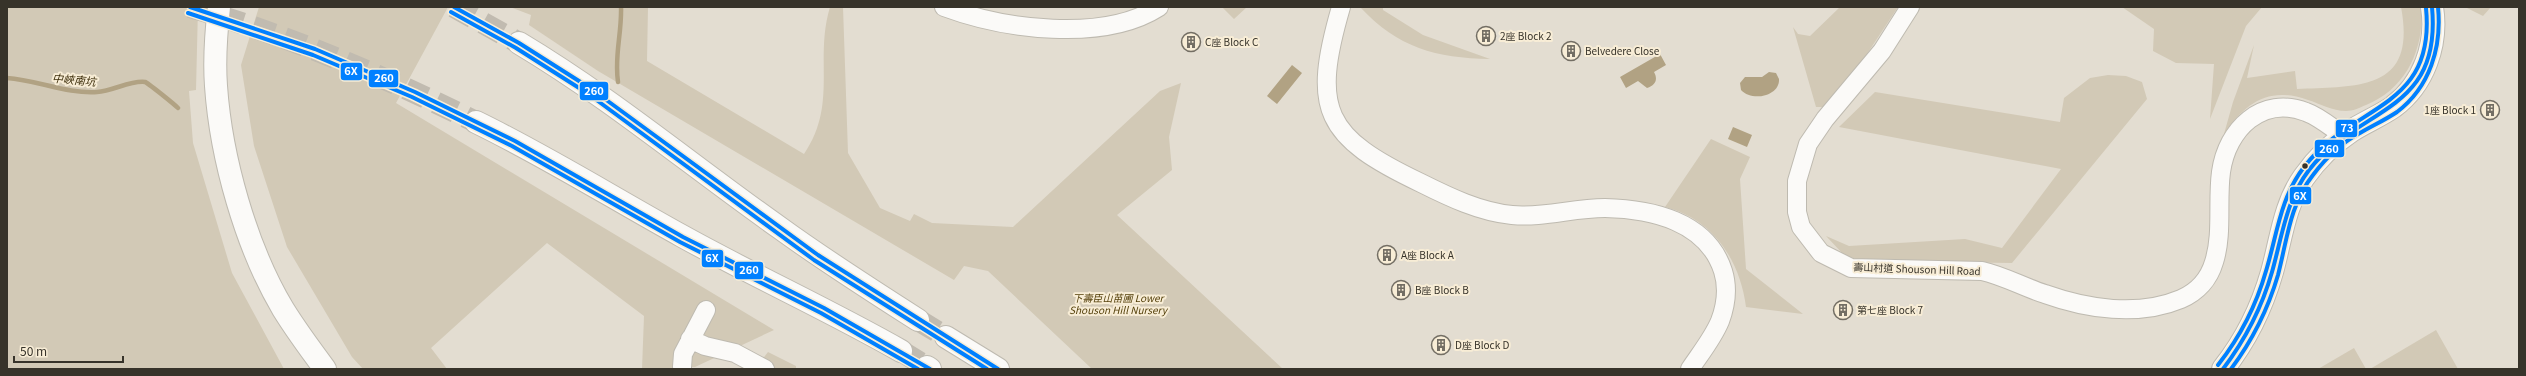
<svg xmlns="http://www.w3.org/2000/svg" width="2526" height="376" viewBox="0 0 2526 376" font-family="Georgia,'Noto Sans TC',serif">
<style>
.green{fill:#d2c9b6}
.water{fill:#b1a283}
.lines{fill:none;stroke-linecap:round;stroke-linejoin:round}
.stream{stroke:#b1a283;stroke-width:4.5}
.trunk-tunnel{stroke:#c1bbb0;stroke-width:22;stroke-dasharray:22 11;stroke-linecap:butt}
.minor-casing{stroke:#bebab0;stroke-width:20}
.secondary-casing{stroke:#bebab0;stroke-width:24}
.trunk-casing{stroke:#bebab0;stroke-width:24}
.minor{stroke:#fbfaf8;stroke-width:18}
.secondary{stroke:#fbfaf8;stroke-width:22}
.trunk{stroke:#fbfaf8;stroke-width:22}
.bus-1-casing{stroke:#f8edd6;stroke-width:7}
.bus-2-casing{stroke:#f8edd6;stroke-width:7}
.bus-3-casing{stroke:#f8edd6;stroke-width:7}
.bus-1{stroke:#0080ff;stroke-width:4}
.bus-2{stroke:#0080ff;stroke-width:4}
.bus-3{stroke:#0080ff;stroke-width:4}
.bus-dot{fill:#37332a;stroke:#f8edd6;stroke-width:1.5}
.labels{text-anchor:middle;stroke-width:4;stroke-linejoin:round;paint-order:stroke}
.poi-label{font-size:10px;fill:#37332a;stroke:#f8edd6;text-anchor:start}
.street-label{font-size:10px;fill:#37332a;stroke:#f8edd6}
.park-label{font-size:10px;font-style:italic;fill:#533f09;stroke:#f8edd6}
.water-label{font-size:11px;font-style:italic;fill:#3d2e0b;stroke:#f8edd6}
.line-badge{stroke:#f8edd6;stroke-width:1.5}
.badge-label{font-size:11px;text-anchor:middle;font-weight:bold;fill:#fff}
</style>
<rect width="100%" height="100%" fill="#e3ddd1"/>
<path class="green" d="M7 7H198L196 90 189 91 193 143 232 273 284 369H7Z
M259 7H448L396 103 774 330 695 367 642 369 644 316 547 243 431 348 447 369H363L352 357 287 247 254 146 241 65Z
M510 7H648L647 61 804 154C838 104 814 60 830 7H843L848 153 880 208 910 221 914 214 932 223 1013 227 1160 91 1181 83 1169 137 1172 170 1117 215 1283 369H1092L988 271 964 266 954 280 598 71 529 25 531 15Z
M1222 7H1247L1234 19Z
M1360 7H1383V10L1423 35 1490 59C1436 58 1398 48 1360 7Z
M1840 7H1898L1861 63 1825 107H1816L1793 27 1798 34 1810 36Z
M2122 7H2262L2246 26 2210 119 2214 64 2176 63 2153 51 2154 29Z
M2401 7H2421C2425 48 2406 89 2366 105 2359 108 2353 111 2346 111 2332 111 2321 104 2308 100 2269 86 2246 102 2224 134L2233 102 2254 45 2247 78 2295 71 2297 89C2359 86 2417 91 2401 7Z
M2465 7H2491L2483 16Z
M2108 75 2126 76 2142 82 2147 99 2012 263 1862 261 1844 255 1826 236 1849 246 1965 239 2002 248 2061 169 1839 127 1875 92 2060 122 2064 98 2090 78Z
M1711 139 1750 157 1740 179 1746 269 1803 314 1746 307C1740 260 1713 219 1665 207Z
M2436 330 2458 369H2370Z
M2354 348 2366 369H2318Z
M768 352 796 366V369H755Z"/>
<path class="water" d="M1660 54 1666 65 1654 72C1658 79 1656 85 1647 88L1638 81 1626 88 1620 77Z
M1292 65 1302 73 1277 104 1267 96Z
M1769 72 1776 73 1779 79C1780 96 1752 102 1741 90L1740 83 1745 77H1762Z
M1733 127 1752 135 1747 147 1728 139Z"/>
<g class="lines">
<path class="stream" d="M7 78C37 80 67 94 97 92 113 91 131 80 145 82 148 83 174 104 178 108
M618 82C614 56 622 33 621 7"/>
<path class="trunk-tunnel" d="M190 7C290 36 383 76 476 122
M454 7 519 43
M918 320 946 337
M901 351 927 367"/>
<g class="minor-casing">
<path id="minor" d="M944 7C1003 29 1103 43 1159 7
M1341 7C1311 110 1324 137 1421 183 1449 197 1480 212 1512 215 1543 218 1573 208 1605 208 1651 209 1707 221 1723 271 1728 287 1726 305 1720 321 1713 338 1700 354 1690 369
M1910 7 1882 51 1825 119 1808 144 1797 181V212L1801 227 1821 253 1851 268 1982 271C2004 276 2023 287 2045 294 2087 309 2138 317 2181 299 2197 292 2209 279 2214 262 2223 234 2217 201 2221 172 2227 129 2262 95 2306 112 2320 117 2332 128 2344 136
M690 339 705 346 735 353 765 369
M682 367 683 354 706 310"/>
</g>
<g class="secondary-casing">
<path id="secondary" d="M219 7C216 33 214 59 216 86 221 158 246 247 283 309 296 330 310 349 325 369
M2223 369C2246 340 2262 307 2272 272 2281 240 2284 205 2304 177 2316 160 2333 143 2351 131 2365 122 2380 116 2393 107 2424 84 2438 44 2432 7"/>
</g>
<g class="trunk-casing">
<path id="trunk" d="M519 43C611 98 692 166 780 228 824 260 871 290 918 320
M476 122C546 156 613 198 682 236 754 276 829 310 901 351
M946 337 998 369
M927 367 930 369"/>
</g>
<use href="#minor" class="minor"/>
<use href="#secondary" class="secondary"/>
<use href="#trunk" class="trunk"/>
<g class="bus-1-casing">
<path id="bus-1" d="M190 7 315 49 415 92 515 141 683 237 824 308 930 369
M454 7 519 43 590 88 818 255 998 369
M2223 369C2245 340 2262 307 2272 272 2282 237 2286 200 2309 170 2360 105 2442 114 2432 7"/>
</g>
<g class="bus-2-casing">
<path id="bus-2" d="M451 12 516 48 587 93 814 260 987 369
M188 13 313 55 412 97 512 146 680 242 821 313 918 369
M2231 369C2252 341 2268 309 2278 275 2287 240 2290 204 2313 175 2325 159 2341 143 2360 133 2372 126 2385 120 2397 112 2430 87 2442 47 2438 7"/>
</g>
<g class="bus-3-casing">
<path id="bus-3" d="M2218 365C2240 337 2256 306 2266 271 2277 235 2280 198 2304 167 2353 103 2436 110 2426 8"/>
</g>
<use href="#bus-1" class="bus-1"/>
<use href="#bus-2" class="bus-2"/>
<use href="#bus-3" class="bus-3"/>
</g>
<defs>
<g id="building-ring" transform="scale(1)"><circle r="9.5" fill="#f8edd6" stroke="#736e64" stroke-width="1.5"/><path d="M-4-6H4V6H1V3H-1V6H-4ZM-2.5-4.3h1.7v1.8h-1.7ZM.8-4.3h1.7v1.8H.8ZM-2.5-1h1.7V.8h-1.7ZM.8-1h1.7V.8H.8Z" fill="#736e64"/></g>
</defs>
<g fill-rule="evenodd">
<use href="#building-ring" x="1486" y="36"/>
<use href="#building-ring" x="1191" y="42"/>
<use href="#building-ring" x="1571" y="51"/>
<use href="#building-ring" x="2490" y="110"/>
<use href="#building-ring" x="1387" y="255"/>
<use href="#building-ring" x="1401" y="290"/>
<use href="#building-ring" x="1843" y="310"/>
<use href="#building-ring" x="1441" y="345"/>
</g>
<circle class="bus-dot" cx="2305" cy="166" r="3.5"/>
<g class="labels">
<g class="poi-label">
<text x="1500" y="40">2座 Block 2</text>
<text x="1205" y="46">C座 Block C</text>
<text x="1585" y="55">Belvedere Close</text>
<text x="2476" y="114" text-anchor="end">1座 Block 1</text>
<text x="1401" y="259">A座 Block A</text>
<text x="1415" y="294">B座 Block B</text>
<text x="1857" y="314">第七座 Block 7</text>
<text x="1455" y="349">D座 Block D</text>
</g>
<g class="street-label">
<text transform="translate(1917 269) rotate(2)" y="4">壽山村道 Shouson Hill Road</text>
</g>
<g class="park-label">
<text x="1118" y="302">下壽臣山苗圃 Lower<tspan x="1118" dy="12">Shouson Hill Nursery</tspan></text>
</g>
<g class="water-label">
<text transform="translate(74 80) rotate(5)" y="4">中峽南坑</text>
</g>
</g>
<g class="line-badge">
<rect x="340" y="62" width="23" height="19" rx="4" fill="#0080ff"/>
<rect x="368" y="69" width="31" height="19" rx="4" fill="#0080ff"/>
<rect x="579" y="81" width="30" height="20" rx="4" fill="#0080ff"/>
<rect x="2335" y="119" width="23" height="19" rx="4" fill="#0080ff"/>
<rect x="2314" y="139" width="31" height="19" rx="4" fill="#0080ff"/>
<rect x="2289" y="186" width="23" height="19" rx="4" fill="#0080ff"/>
<rect x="701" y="249" width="23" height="19" rx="4" fill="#0080ff"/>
<rect x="734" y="261" width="30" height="19" rx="4" fill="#0080ff"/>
</g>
<g class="badge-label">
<text x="351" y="75">6X</text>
<text x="384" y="82">260</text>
<text x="594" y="95">260</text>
<text x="2347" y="132">73</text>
<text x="2329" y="153">260</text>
<text x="2300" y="200">6X</text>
<text x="712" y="262">6X</text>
<text x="749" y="274">260</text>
</g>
<rect width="2526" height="376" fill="none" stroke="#37332a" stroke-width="16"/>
<path d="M14 356v6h109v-6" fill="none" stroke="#37332a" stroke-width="2"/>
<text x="20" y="356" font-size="12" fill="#37332a" stroke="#f8edd6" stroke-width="3" paint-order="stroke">50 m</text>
</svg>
